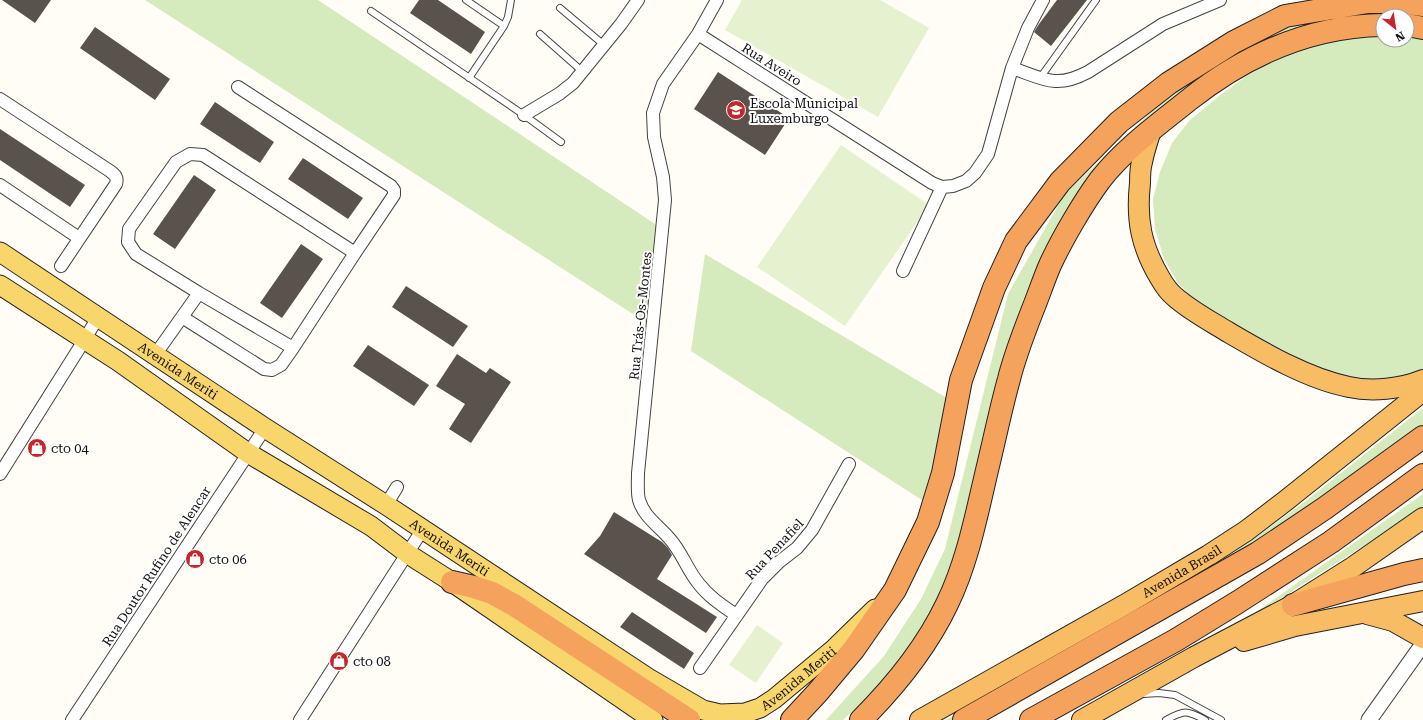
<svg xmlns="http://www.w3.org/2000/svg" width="1423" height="720" viewBox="0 0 1423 720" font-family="'Roboto Serif',serif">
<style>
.green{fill:#d5ebbd}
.pitch{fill:#e6f2cf}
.building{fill:#5a524d}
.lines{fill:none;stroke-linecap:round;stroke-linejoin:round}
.service-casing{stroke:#444;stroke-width:8}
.minor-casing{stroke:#444;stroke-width:14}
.tertiary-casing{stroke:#444;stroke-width:17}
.primary-casing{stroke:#222;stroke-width:21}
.trunk-casing{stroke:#222;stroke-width:22}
.motorway-casing{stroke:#222;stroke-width:24}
.service{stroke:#fff;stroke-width:6}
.minor{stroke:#fff;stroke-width:12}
.tertiary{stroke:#fff;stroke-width:15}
.primary{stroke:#f9d66b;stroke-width:19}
.trunk{stroke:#f7bc64;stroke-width:20}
.motorway{stroke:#f5a25d;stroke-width:22}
.labels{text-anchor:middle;stroke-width:4;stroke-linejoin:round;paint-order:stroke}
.street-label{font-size:13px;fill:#111;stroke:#fff}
.poi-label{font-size:13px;fill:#111;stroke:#fff;text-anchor:start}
</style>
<rect width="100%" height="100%" fill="#fffdf5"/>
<path class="green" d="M145 0H318L658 226 650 325Z
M1371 12H1406L1423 14V21L1407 16H1383L1304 30 1119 154 1053 252 954 581 907 660 843 720H826L884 656 921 599 945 549 1008 294 1064 195 1172 92 1262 37 1298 23Z
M1383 35V40H1407V35L1423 39V370L1415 374 1389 378 1362 380 1337 375 1307 363 1197 303 1178 283 1164 259 1155 229 1153 199 1160 172 1172 143 1189 121 1219 96 1248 75 1282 56 1326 40Z
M705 254 952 401 931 506 691 351Z
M1423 408V431L1247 556 955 720H946L1175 592 1254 539 1311 497Z
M1423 494V508L1228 632Z"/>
<path class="pitch" d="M742 0H880L929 28 878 117 725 30Z
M841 145 929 205 845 326 757 267Z
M757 625 783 643 756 683 729 665Z"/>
<path class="building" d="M2 0H51L35 23Z
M419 0H438L485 32 471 54 410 13Z
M1057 0H1087L1051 46 1034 32 1039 24Z
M95 27 170 79 155 100 80 48Z
M718 72 789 118 765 155 694 109Z
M215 102 274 142 260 163 200 124Z
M0 129 85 185 70 207 0 160Z
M303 158 363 198 348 219 288 179Z
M194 175 216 190 175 249 153 234Z
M301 244 323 259 282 318 260 303Z
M406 286 468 326 453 347 392 307Z
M368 345 429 385 414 406 353 366Z
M457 354 486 373 490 368 511 382 471 443 449 429 465 404 436 386Z
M614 512 662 542 668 548 672 555 657 579 717 617 706 633 584 554 600 536Z
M632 612 694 653 684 669 620 627Z"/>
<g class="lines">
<g class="service-casing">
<path id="service" d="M466 0 504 26
M560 8 604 45
M371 11 524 115 561 142
M540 34 583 72
M469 78 504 26 508 17 511 0
M1040 78 1096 0
M1143 694 1159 693 1175 695 1221 720
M1166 720C1184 710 1187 710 1205 720"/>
</g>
<g class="minor-casing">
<path id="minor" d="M717 0 698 34 663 84 653 113 654 137 663 177 665 200 638 473C638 482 637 492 639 500 644 517 659 526 669 538 682 552 687 570 699 584 709 597 723 606 736 615
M1043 0 1028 28 1012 68C1044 79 1056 89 1088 72L1163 24 1220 0
M698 34 932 183 942 187 953 186 966 181 975 173 988 154 1012 68
M238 87 391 186 394 190V195L355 253
M0 99 110 171C115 175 118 177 116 184L61 266
M524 115 559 94 573 83 621 24 638 0
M190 154 203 155 355 253 293 348 199 293 136 254 128 242 129 229 176 162Z
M0 185 79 238
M903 271 942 187
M182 317 264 369 272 370 281 365 293 348
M155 355 199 293
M0 474 85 339 98 317
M386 505 397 487
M700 668 762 579 779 562 797 548 812 530 849 464
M72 720 265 428
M300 720 423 529"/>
</g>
<g class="tertiary-casing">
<path id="tertiary" d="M1369 720 1423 644"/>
</g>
<g class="primary-casing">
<g id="primary">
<path id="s1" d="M0 252 265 428 386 505 648 678 703 710 720 714 745 713 760 708 774 699 834 649 875 609"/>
<path d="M0 285 118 361 248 453 371 526 408 554 452 582 653 720"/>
</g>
</g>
<g class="trunk-casing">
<g id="trunk">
<path d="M1151 130C1148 140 1144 151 1142 162 1140 169 1140 176 1140 183 1136 220 1141 246 1160 278 1164 285 1170 293 1175 297 1191 311 1210 321 1228 332 1264 353 1308 379 1349 387 1372 392 1401 389 1423 380"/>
<path d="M1367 614 1393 621 1423 638"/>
<path d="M1244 641 1295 626 1423 601"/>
<path id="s2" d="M920 720 1126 604 1209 555 1246 531 1284 502 1423 391"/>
<path d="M1082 720 1194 657 1293 605 1353 567 1423 518"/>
</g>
</g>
<g class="motorway-casing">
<path id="motorway" d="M1407 25 1423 28
M452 582 474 587 492 593 514 605 689 720
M1293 605 1404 574 1423 570
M792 720 818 692 854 649 895 590 928 522 943 473 961 380 994 288 1016 241 1060 182 1119 122 1169 83 1234 42 1285 16 1368 2H1402L1423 5
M861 720C895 686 926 648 947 604 968 561 977 512 988 466 995 437 1001 408 1009 379 1015 355 1024 332 1033 309 1039 294 1044 279 1050 265 1062 239 1083 203 1100 180 1125 148 1159 124 1190 99 1246 55 1311 26 1383 25
M964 720 1258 553 1325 508 1423 437
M1031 720 1176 640 1238 602 1331 542 1423 475"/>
</g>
<use href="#service" class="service"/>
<use href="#minor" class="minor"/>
<use href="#tertiary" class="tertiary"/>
<use href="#primary" class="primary"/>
<use href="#trunk" class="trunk"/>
<use href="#motorway" class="motorway"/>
</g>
<defs>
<g id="school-disc" transform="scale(1)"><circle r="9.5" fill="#c4262e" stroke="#fff"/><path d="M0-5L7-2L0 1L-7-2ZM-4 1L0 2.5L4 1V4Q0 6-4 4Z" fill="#fff"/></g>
<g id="shop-disc" transform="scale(1)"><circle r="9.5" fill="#c4262e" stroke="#fff"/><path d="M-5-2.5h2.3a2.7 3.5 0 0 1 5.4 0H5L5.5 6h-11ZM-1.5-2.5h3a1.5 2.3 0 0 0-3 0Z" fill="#fff"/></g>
</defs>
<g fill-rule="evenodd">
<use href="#school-disc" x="736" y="110"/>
<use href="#shop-disc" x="37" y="448"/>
<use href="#shop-disc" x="195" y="559"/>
<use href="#shop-disc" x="339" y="661"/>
</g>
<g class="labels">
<g class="street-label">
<text transform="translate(772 64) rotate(32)" y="5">Rua Aveiro</text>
<text transform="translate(640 316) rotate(-84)" y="5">Rua Trás-Os-Montes</text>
<text dy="5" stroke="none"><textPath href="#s1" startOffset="214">Avenida Meriti</textPath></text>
<text dy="5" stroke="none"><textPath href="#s1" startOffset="538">Avenida Meriti</textPath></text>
<text transform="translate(774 549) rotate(-47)" y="5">Rua Penafiel</text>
<text transform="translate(156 566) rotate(-57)" y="5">Rua Doutor Rufino de Alencar</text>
<text dy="5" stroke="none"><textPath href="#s2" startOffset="301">Avenida Brasil</textPath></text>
<text dy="5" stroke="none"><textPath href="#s1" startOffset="946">Avenida Meriti</textPath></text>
</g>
<g class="poi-label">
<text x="750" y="108">Escola Municipal<tspan x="750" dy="15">Luxemburgo</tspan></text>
<text x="51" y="453">cto 04</text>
<text x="209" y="564">cto 06</text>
<text x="353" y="666">cto 08</text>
</g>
</g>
<g transform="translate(1395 28) rotate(150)"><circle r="19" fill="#ffffff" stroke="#a0a0a0"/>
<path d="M0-3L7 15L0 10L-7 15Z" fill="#c4262e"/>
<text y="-6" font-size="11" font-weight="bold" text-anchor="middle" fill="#111111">N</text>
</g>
</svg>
